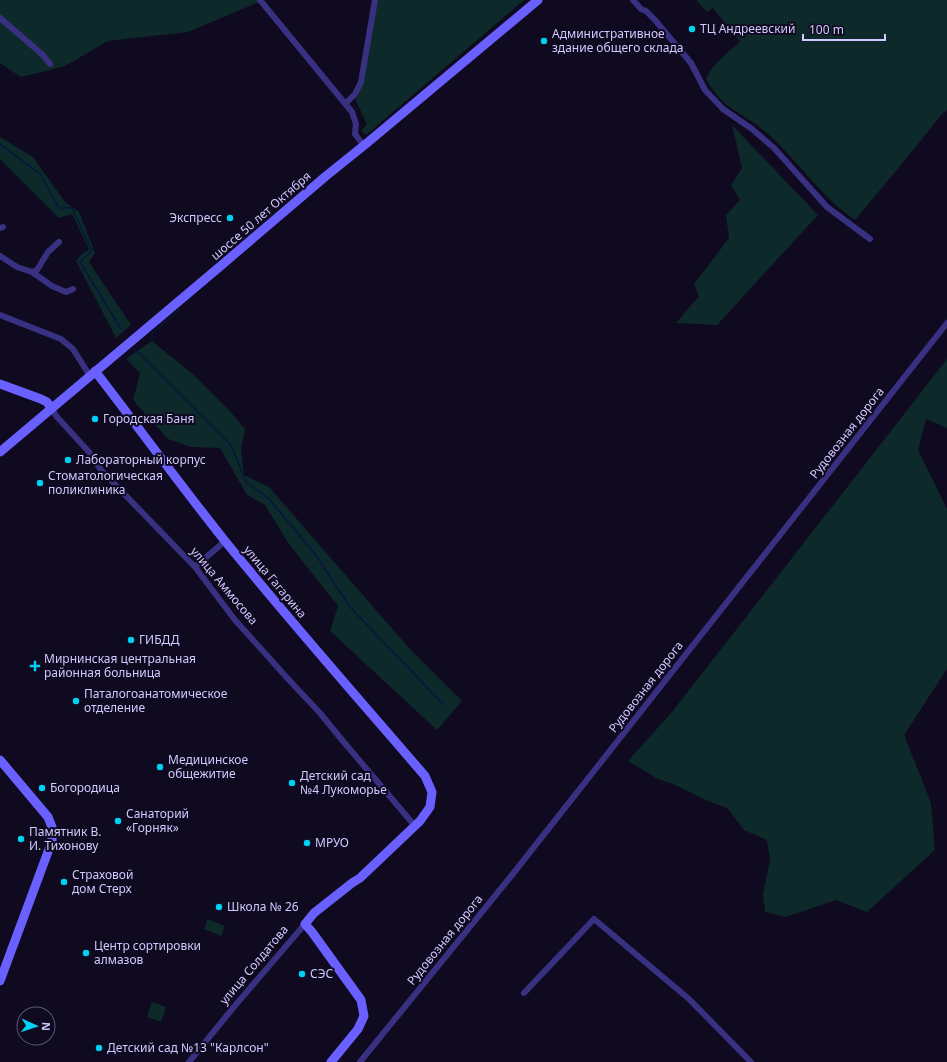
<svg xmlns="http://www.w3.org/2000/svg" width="947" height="1062" viewBox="0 0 947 1062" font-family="'Noto Sans',sans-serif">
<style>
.green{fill:#0d292a}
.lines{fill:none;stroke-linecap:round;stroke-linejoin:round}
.stream{stroke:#05173e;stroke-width:1.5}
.street{stroke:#383182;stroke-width:6}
.secondary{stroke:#6a60ff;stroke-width:9}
.poi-dot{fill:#00d1f4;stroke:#0f0a1f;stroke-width:1.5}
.labels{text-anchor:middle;stroke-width:4;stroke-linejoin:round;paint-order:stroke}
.poi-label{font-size:12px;fill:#d1c9ff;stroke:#0f0a1f;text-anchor:start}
.street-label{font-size:12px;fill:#d1c9ff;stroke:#0f0a1f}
</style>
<rect width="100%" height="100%" fill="#0f0a1f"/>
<path class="green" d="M0 0H264L188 32 108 41 65 66 21 77 0 63Z
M376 0H524L366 135 361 131 367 124 355 99 362 86Z
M696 0H947V110L942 114C914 150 884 185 855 220 821 197 799 162 769 135 755 122 739 114 724 103 717 96 711 87 706 79 712 63 729 53 740 41L713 8 707 12Z
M732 125 818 215 717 325 676 323 699 296 694 284 729 238 726 215 740 200 731 185 742 168Z
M0 137 33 157 65 202 79 212 95 253 89 262 131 325 116 338 76 261 81 255 89 249 72 214 59 218 0 159Z
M152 341 194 375 227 408 245 429 241 449 244 475 269 487 408 647 462 701 437 730 330 631 338 606 303 562 287 541 265 505 247 495 220 448 191 447 168 439 133 400 140 373 126 359Z
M947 359V428L926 419 918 450 947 509V669L904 735 931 803 935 850 867 912 836 900 786 917 765 912 763 894 770 861 767 840 744 830 727 808 706 800 673 784 658 779 628 761 672 712Z
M208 919 225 926 221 936 204 929Z
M152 1002 166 1007 161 1022 147 1017Z"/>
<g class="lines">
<path class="stream" d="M0 144 40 174 59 208H72L92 251 80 262 121 329
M152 341V333L179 310
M135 349 231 445 246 482 269 499 316 555 350 607 443 704"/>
<path class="street" d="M260 0 352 112 356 124 355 134 364 146
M633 0 641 9 646 11 655 20 691 63 705 90 723 109 752 129 774 148 827 207 870 239
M0 18 43 55 50 64
M345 104 355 94 361 82 375 0
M0 228 3 227
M0 256 17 267 32 272 52 286 66 292 73 289
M32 272 37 270 48 252 59 242
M0 315 61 339 73 349 90 376
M51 408 57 417 89 452 101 470 195 567 235 620 289 680 320 713 342 740 415 826
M195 567 225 541
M524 993 594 919 689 999 751 1062
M189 1062 233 1008 305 924
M360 1062 512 875 947 323"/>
<path class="secondary" d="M95 371C139 428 181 486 225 541 290 621 358 698 425 776L432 792 430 807 420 821 360 878 352 883 314 913 305 924 312 932 361 1000 364 1016 358 1029 331 1062
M0 384 41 399 47 402 51 408
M0 452 217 269 326 176 367 143 538 0
M0 760 48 817 52 827V841L0 981"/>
</g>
<g class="poi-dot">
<circle cx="692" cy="29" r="4"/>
<circle cx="544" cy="41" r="4"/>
<circle cx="230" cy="218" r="4"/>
<circle cx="95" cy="419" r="4"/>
<circle cx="68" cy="460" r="4"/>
<circle cx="40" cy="483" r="4"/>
<circle cx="131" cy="640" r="4"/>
<path d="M33 660h4v4h4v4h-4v4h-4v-4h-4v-4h4z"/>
<circle cx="76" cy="701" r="4"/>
<circle cx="160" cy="767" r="4"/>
<circle cx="292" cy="783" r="4"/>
<circle cx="42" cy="788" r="4"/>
<circle cx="118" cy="821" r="4"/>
<circle cx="21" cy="839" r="4"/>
<circle cx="307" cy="843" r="4"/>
<circle cx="64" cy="882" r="4"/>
<circle cx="219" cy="907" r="4"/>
<circle cx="86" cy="953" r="4"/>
<circle cx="302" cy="974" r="4"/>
<circle cx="99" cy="1048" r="4"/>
</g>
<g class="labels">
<g class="poi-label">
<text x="700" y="33">ТЦ Андреевский</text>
<text x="552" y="38">Административное<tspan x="552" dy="14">здание общего склада</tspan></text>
<text x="222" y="222" text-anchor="end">Экспресс</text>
<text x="103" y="423">Городская Баня</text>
<text x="76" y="464">Лабораторный корпус</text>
<text x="48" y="480">Стоматологическая<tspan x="48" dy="14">поликлиника</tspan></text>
<text x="139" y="644">ГИБДД</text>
<text x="44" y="663">Мирнинская центральная<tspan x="44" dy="14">районная больница</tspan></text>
<text x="84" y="698">Паталогоанатомическое<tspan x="84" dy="14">отделение</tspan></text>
<text x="168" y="764">Медицинское<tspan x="168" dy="14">общежитие</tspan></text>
<text x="300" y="780">Детский сад<tspan x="300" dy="14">№4 Лукоморье</tspan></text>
<text x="50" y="792">Богородица</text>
<text x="126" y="818">Санаторий<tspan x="126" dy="14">«Горняк»</tspan></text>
<text x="29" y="836">Памятник В.<tspan x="29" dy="14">И. Тихонову</tspan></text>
<text x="315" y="847">МРУО</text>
<text x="72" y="879">Страховой<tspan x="72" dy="14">дом Стерх</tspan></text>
<text x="227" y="911">Школа № 26</text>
<text x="94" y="950">Центр сортировки<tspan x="94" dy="14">алмазов</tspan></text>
<text x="310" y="978">СЭС</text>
<text x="107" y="1052">Детский сад №13 "Карлсон"</text>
</g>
<g class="street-label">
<text transform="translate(261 216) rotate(-41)" y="4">шоссе 50 лет Октября</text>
<text transform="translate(847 433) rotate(-52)" y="4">Рудовозная дорога</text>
<text transform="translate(275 582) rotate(50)" y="4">улица Гагарина</text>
<text transform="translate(224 586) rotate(50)" y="4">улица Аммосова</text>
<text transform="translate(646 687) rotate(-52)" y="4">Рудовозная дорога</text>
<text transform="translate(445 940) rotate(-51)" y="4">Рудовозная дорога</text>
<text transform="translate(254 965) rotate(-50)" y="4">улица Солдатова</text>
</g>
</g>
<g transform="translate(36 1026) rotate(93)"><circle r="19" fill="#0f0a1f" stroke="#5d5679"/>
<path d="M0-3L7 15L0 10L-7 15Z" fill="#00d1f4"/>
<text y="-6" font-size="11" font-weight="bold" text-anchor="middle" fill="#d1c9ff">N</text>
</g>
<path d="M803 34v6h82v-6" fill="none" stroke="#d1c9ff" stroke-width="2"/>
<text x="809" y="34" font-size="12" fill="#d1c9ff" stroke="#0f0a1f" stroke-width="3" paint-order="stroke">100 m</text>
</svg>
